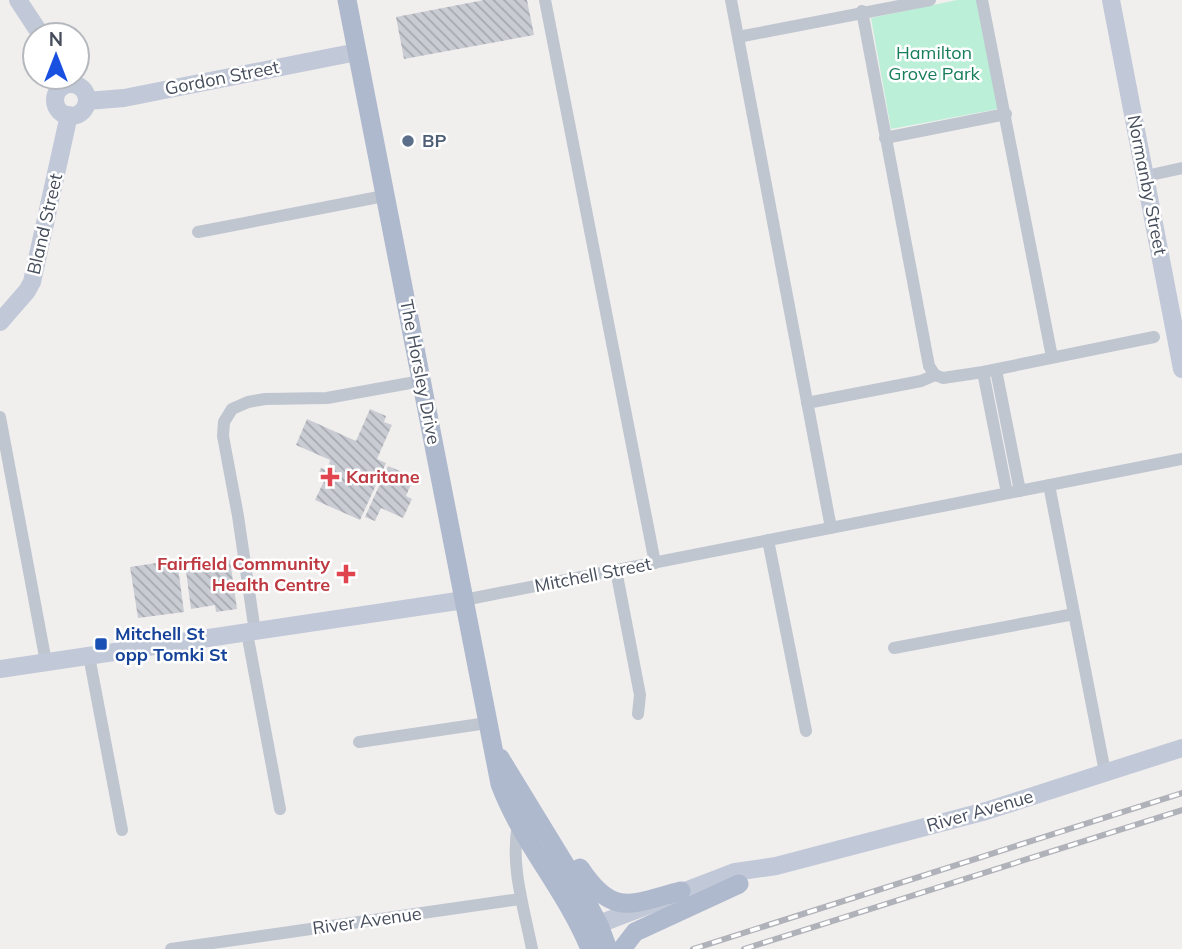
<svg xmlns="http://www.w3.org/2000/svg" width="1182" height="949" viewBox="0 0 1182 949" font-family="Mulish,sans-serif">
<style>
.green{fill:#bcefd8}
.building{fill:url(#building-back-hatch)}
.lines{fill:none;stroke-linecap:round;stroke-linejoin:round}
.street{stroke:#bfc6d0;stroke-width:12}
.secondary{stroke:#c1c8d7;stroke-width:18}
.primary{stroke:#aeb9cd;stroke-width:19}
.rail-casing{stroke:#b0b2b9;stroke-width:6}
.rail{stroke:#fff;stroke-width:3.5;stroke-dasharray:10;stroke-linecap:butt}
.service-dot{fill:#5c6f8a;stroke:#fff;stroke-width:2.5}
.health-dot{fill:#e0444e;stroke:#fff;stroke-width:2.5}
.transit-dot{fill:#1a4fb4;stroke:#fff;stroke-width:2.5}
.labels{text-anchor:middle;stroke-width:5;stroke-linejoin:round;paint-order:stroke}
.park-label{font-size:18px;fill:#177d5a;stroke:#fff}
.street-label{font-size:18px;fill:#464e5c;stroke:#fff}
.service-label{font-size:18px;font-weight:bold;fill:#4e5e75;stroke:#fff;text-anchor:start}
.health-label{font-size:18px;font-weight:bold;fill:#be3a42;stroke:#fff;text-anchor:start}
.transit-label{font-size:18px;font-weight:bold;fill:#164399;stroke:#fff;text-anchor:start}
</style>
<defs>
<pattern id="building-back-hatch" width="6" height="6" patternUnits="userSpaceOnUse" patternTransform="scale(1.75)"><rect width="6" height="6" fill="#caccd4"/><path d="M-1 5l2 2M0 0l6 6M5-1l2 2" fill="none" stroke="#a6a8af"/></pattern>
</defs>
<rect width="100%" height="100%" fill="#f1eeee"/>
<path class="green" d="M957 0H978L998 109 891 129 871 18Z"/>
<path class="building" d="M484 0H527L534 35 404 59 396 17Z
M370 409 386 416 384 422 392 425 377 459 386 463 360 520 315 500 325 479 318 475 321 468 330 472 333 466 329 464 330 460 296 445 307 419 356 441Z
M388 466 414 477 406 496 412 499 403 518 381 508 375 521 365 517Z
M230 560 237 609 216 612 215 605 191 609 186 571 195 570 194 565Z
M169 561 170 565 176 564 178 567 184 612 138 618 130 567Z"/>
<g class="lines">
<path class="street" d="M545 0 655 563
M731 0 831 528
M982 0 1052 357
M862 11 929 366 935 375
M738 37 930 0
M885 138 1006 114
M1146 176 1182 168
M198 232 384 196
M996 370 1020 491
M983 372 1007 493
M807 403 921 381 935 375 943 378 983 372 1154 337
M0 417 46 662
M1049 485 1105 772
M768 540 806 731
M616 570 640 695 638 714
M464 600 1182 459
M255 632 238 516 223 436 224 422 232 409 248 402 265 399 327 398 421 381
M247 633 280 809
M894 648 1074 614
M89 656 122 830
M359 742 487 723
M518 824C510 866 524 908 532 949
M171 949 520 899"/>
<path class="secondary" d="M18 0 41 35
M1111 0 1182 369
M55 100a16 16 0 1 1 32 0a16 16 0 1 1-32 0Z
M87 101 124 98 357 52
M0 322 27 291 32 282 69 115
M0 669 464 600
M586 929 735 872 776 866 986 811 1182 748"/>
<path class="primary" d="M347 0 500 784C522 843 566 890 590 949
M500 758 577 884 599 925 608 949
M580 868C613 918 631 904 681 891
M622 949 635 932 739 884"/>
<g class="rail-casing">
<path id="rail" d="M693 949 1182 793
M744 949 1182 810"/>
</g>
<use href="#rail" class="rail"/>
</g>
<circle class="service-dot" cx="408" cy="141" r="7"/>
<g class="health-dot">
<path d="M326.5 466.5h7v7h7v7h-7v7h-7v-7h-7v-7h7z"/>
<path d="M342.5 563.5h7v7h7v7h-7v7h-7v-7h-7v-7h7z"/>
</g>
<rect class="transit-dot" x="94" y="637" width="14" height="14" rx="3.5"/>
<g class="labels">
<g class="park-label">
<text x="934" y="59">Hamilton<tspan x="934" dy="21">Grove Park</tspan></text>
</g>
<g class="street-label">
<text transform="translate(222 78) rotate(-11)" y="6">Gordon Street</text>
<text transform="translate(1147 185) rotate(79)" y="6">Normanby Street</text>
<text transform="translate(45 224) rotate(-77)" y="6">Bland Street</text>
<text transform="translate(420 372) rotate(79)" y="6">The Horsley Drive</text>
<text transform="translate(593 575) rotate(-11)" y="6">Mitchell Street</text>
<text transform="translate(980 811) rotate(-16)" y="6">River Avenue</text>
<text transform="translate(367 921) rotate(-8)" y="6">River Avenue</text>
</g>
<g class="service-label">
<text x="422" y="147">BP</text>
</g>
<g class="health-label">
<text x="346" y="483">Karitane</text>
<text x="330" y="570" text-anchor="end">Fairfield Community<tspan x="330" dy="21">Health Centre</tspan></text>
</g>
<g class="transit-label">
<text x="115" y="640">Mitchell St<tspan x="115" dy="21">opp Tomki St</tspan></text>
</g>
</g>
<g transform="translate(56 56)"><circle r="33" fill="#ffffff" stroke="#b5b8be" stroke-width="2"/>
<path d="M0-5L12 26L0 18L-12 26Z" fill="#1950e0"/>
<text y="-10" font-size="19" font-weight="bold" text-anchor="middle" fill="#464e5c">N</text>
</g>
</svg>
